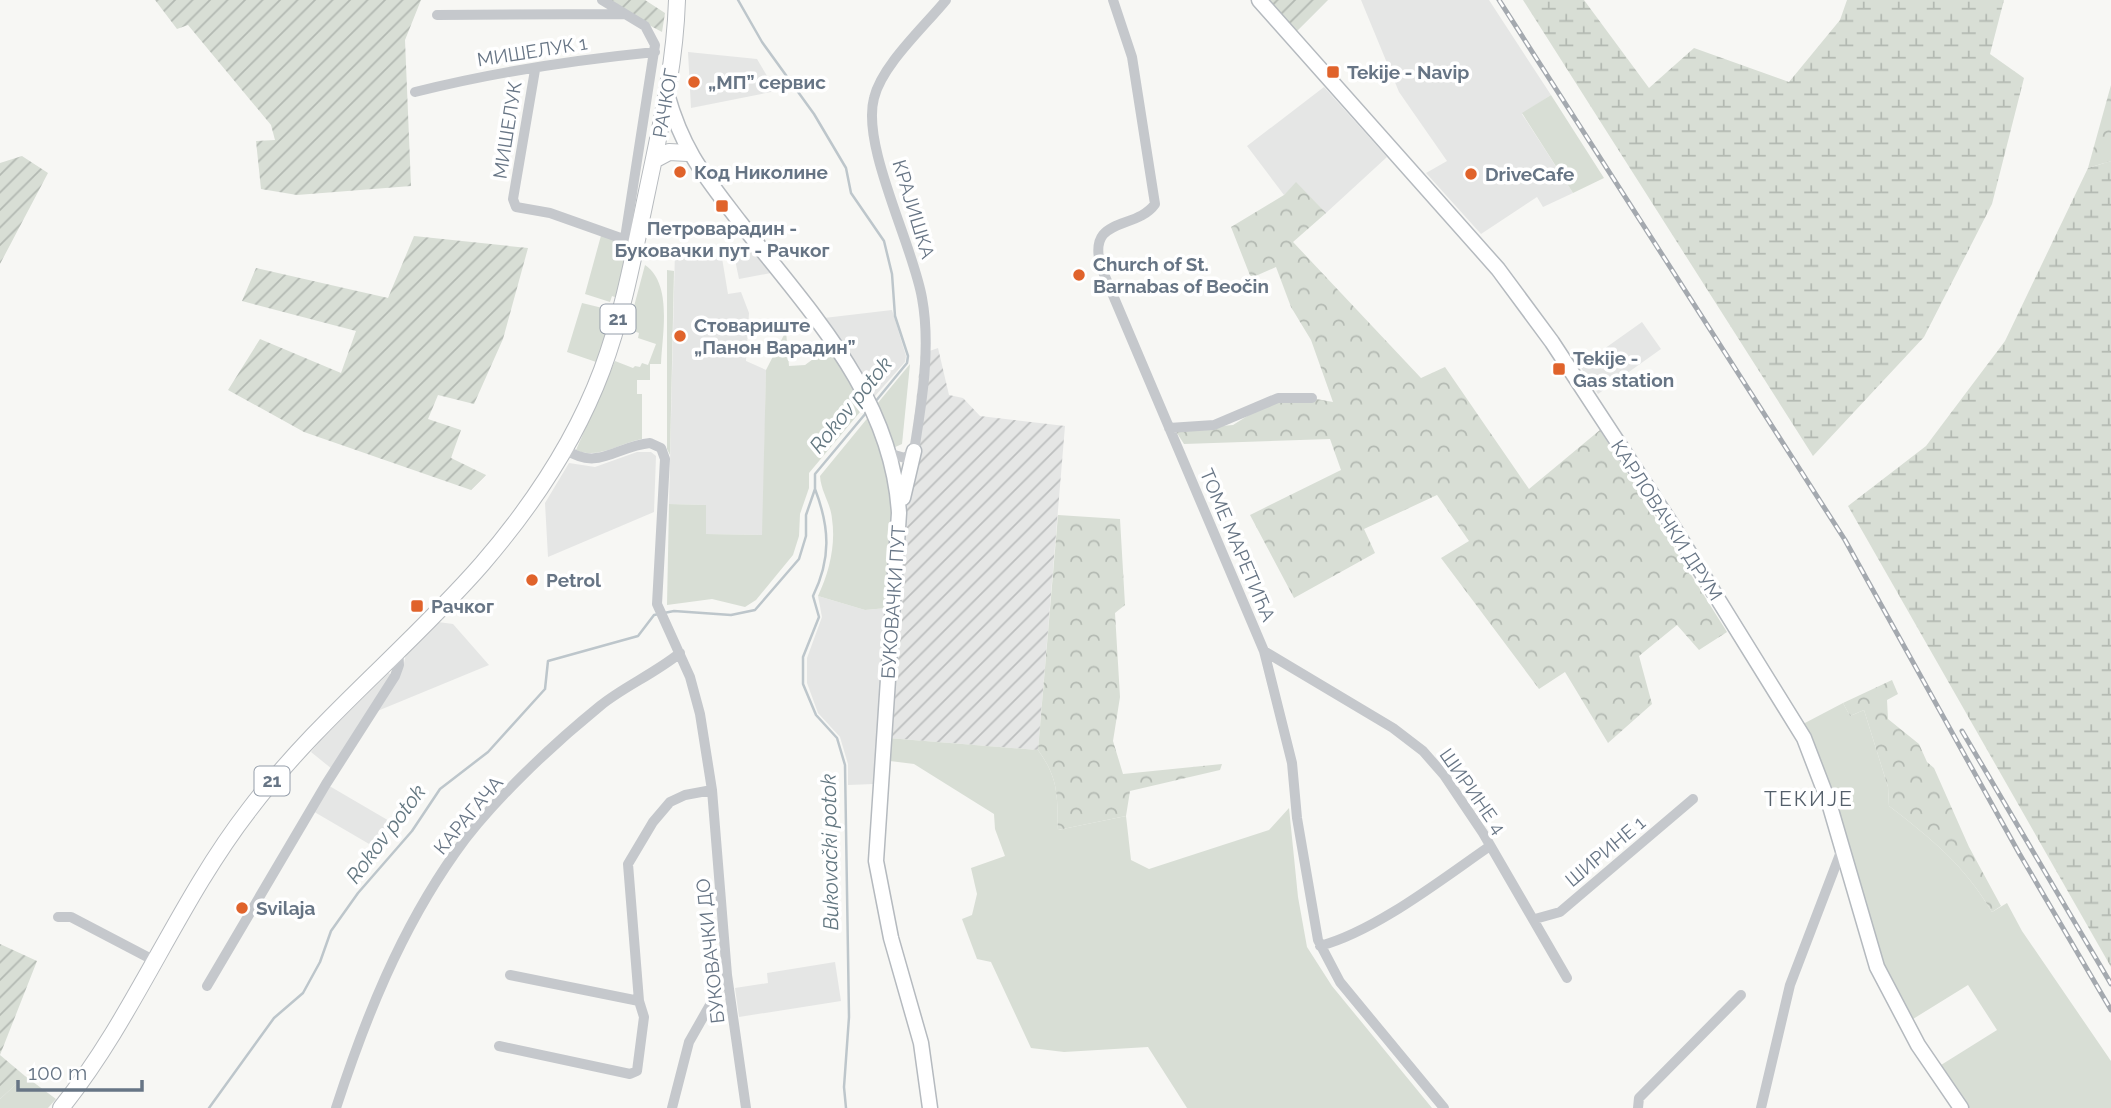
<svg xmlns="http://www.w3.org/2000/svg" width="2111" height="1108" viewBox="0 0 2111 1108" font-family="Raleway,sans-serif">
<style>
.built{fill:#e5e6e5}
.industrial{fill:url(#industrial-furrows)}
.grass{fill:#d8ded5}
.forest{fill:url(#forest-crowns)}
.wetland{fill:url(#wetland-marsh)}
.garden{fill:url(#garden-furrows)}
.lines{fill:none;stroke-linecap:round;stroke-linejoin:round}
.stream{stroke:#bdc6cb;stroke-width:2.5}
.secondary-casing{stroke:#b5babf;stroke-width:17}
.primary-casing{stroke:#b6babe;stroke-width:18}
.street{stroke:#c5c8cc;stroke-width:10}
.secondary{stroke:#fff;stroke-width:14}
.primary{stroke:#fff;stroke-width:16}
.rail-casing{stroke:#a4a9af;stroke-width:5}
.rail{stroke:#fff;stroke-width:2.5;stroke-dasharray:8;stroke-linecap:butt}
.poi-dot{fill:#e0632b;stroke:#fff;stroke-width:2.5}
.labels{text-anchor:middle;stroke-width:7;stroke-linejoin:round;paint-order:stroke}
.shield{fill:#fff;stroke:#959eaa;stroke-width:2}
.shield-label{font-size:18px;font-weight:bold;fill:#677585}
.street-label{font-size:19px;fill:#677585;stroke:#fff}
.poi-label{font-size:19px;font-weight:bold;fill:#677585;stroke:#fff;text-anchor:start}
.water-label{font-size:21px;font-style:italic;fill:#637781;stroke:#fff}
.neighbourhood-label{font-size:21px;letter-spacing:2px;fill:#545f6a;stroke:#fff}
</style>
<defs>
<pattern id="industrial-furrows" width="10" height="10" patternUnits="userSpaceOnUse" patternTransform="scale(1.75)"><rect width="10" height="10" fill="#e5e6e5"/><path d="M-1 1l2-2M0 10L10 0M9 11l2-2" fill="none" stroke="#bdbfbf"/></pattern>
<pattern id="forest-crowns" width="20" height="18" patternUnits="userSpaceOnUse" patternTransform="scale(1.75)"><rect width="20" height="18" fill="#d8ded5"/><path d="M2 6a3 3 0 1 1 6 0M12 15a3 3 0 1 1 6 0" fill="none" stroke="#b3b9b2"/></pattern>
<pattern id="wetland-marsh" width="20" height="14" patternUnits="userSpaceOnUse" patternTransform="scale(1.75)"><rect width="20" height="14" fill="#d8ded5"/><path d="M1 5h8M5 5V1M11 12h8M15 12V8" fill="none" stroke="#b3b9b2"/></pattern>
<pattern id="garden-furrows" width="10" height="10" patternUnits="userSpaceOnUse" patternTransform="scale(1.75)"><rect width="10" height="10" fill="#d8ded5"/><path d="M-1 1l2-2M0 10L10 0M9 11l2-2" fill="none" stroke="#b3b9b2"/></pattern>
</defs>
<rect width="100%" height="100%" fill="#f7f7f4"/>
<path class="built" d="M1361 0H1489L1551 95 1522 114 1573 193 1543 207 1537 197 1481 234 1426 173 1447 161 1399 92Z
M688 52 757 59 776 91 691 108Z
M1324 87 1387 157 1326 213 1296 183 1284 195 1247 146Z
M752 246 771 273 739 279 733 250Z
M675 250 721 252 728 294 741 292 749 313 746 361 766 370 763 535 705 534 706 505 669 504Z
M892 310 906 356 905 362 875 396 824 318Z
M1642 322 1661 349 1598 394 1580 366Z
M637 452H651L656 456 654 512 548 557 545 503 569 463 595 467Z
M818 596 865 610 887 608 874 784 848 785V764L840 737 818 713 807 683V658L822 617Z
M438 622 453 624 489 665 375 712 403 668 406 653Z
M385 671 392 675 332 769 311 752 341 715Z
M326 784 391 822 376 848 311 810Z
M835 962 841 1001 739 1017 735 988 768 983 767 973Z"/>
<path class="industrial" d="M938 348 949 395 963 398 980 416 1065 426 1038 750 888 738 901 552 921 354Z"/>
<path class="grass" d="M1551 95 1604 178 1573 193 1522 113Z
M602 232 625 242 635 251 620 299 612 296 610 302 585 294Z
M645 265C673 284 662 335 661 364H650V380H637V394H642V439C620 443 598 460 576 450L615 361 633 368 635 366 640 367 642 363 648 365 656 344 638 338 639 333 628 329Z
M667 270 674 271 670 455 667 449Z
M582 303 619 312 602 364 567 352Z
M786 331 789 366 805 365 828 348 865 406 809 473V488L800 514 799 536 793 555 756 600 745 607 712 599 667 605 669 504 706 505V534L762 535 766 370Z
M910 364 902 444 893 448 877 404Z
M870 415C899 483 892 537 887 608L865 610 818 596C829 573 836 545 832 519 831 504 821 492 820 476Z
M1843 703 1850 716 1864 710 1888 787 1889 806C1932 839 1964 865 1992 912L2007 903 2022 931 2111 1061V1108H1968L1941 1065 1997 1030 1968 985 1913 1019 1883 967 1803 724Z
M888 738 1038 750C1059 779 1057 795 1058 830L1126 816 1131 860 1149 869 1269 830 1289 808 1298 897 1307 947 1332 986 1432 1108H1187L1148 1047 1064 1052 1031 1048 991 962 977 959 962 919 972 915 977 894 971 868 1005 856 995 829 994 814 914 764 890 761Z
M25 1076 56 1099 48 1108H0V1099Z"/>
<path class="forest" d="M2111 85V161L2088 168Z
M1296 182 1326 213 1293 242 1421 378 1445 367 1529 489 1600 430 1727 632 1699 650 1677 625 1639 656 1652 704 1608 743 1565 672 1539 689 1441 558 1469 541 1437 495 1364 529 1375 553 1294 598 1250 515 1341 470 1330 439 1184 444 1175 430 1233 425 1268 403 1311 398 1333 402 1311 340 1291 307 1276 267 1251 278 1231 227 1284 195Z
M1058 515 1120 519 1125 605 1115 613 1120 697 1113 741 1123 774 1222 764 1220 770 1130 791 1126 816 1058 830C1057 795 1059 779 1038 750Z
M1892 680 1898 694 1887 700 1888 719 1919 744 1927 762 1934 768 1969 847 2001 906 1992 912C1964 865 1932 839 1889 806L1888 787 1864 710 1850 716 1843 703Z"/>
<path class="wetland" d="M1523 0H1584L1649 88 1694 48 1789 82 1840 20 1847 0H2004L1990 54 2024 78 1992 204 1924 337 1813 456Z
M2111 161V967L1848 506 1926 446 2005 341 2088 168Z"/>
<path class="garden" d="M155 0H421L405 40 411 186 297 195 261 189 256 141 275 140 271 125 188 25 177 29Z
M602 0H645L665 13 662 32Z
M1268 0H1328L1296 32Z
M22 156 48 173 0 264V163Z
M414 236 528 248 503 339 474 404 438 395 428 419 461 430 451 458 486 475 471 490 304 432 228 390 260 339 341 373 356 331 242 301 256 268 388 298Z
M0 944 37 961 0 1055 25 1076 0 1099Z"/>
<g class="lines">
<path class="stream" d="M738 0 762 42 814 114 846 168 851 193 884 241 892 274 895 316 908 356 907 363 875 402
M815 489C830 528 831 559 813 596L819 617 803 657V684L816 715 837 738 845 765 849 1017 844 1087 846 1108
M209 1108 274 1018 303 993 320 962 331 931 358 893 412 831 440 789 488 752 545 689 548 661 638 636 654 615 674 611 731 615 755 610 799 559 806 536V515L815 489V474L866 413"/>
<g class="secondary-casing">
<path id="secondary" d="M1259 0 1498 269 1552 342 1672 525 1804 738 1829 803 1877 967 1918 1045 1961 1108
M667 94C683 151 704 175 739 221 809 311 892 395 899 513L876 861 891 938 921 1043 930 1108
M903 498 914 451"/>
</g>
<g class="primary-casing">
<path id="primary" d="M654 160 669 152 688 153
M61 1108C135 1016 177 903 249 810 318 719 408 649 482 564 532 506 575 442 602 370 624 311 635 248 648 187 661 125 675 64 677 0"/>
</g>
<path class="street" d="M602 0 645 26 655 45 625 238
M1113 0 1132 57 1155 204C1136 231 1086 215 1101 267L1264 651 1292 763 1297 818 1318 940 1340 982 1444 1108
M437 15 625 14
M535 70 513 199 516 207 550 213 629 241
M415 92C494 72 574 60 655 52
M1169 428 1214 425 1278 398H1312
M565 449C598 472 616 446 650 443L661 448 665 459 657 604 690 677 700 714 712 790 727 975 746 1108
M891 454 905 458 914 451C922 402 931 347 922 298 913 245 861 146 874 98 882 65 924 27 946 0
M1264 651 1393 728 1423 751 1444 775 1483 833 1567 978
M58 917H71L157 962
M1535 919 1560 912 1693 799
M1320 946C1376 931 1442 879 1490 846
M510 975 639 1001
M207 986 326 784 395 676 399 665 398 648
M499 1046 630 1074 637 1071 644 1017 639 1001 628 864 653 822 670 802 685 795 712 790
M336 1108C365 1019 400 931 455 853 490 803 552 745 600 706 623 687 654 674 680 653
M672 1108 689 1042 727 975
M1638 1108 1639 1098 1741 995
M1761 1108 1790 985 1842 849"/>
<use href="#secondary" class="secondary"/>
<use href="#primary" class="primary"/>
<g class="rail-casing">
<path id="rail" d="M1499 0 1845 540 2019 853 2111 1010
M1962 731 2111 984"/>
</g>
<use href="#rail" class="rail"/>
</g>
<g class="poi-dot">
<rect x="1326" y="65" width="14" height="14" rx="3.5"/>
<circle cx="694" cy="82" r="7"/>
<circle cx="680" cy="172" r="7"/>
<circle cx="1471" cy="174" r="7"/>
<rect x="715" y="199" width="14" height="14" rx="3.5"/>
<circle cx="1079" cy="275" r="7"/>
<circle cx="680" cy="336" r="7"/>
<rect x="1552" y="362" width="14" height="14" rx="3.5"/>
<circle cx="532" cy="580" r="7"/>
<rect x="410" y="599" width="14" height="14" rx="3.5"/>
<circle cx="242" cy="908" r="7"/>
</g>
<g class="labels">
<g class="shield">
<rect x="600.5" y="304.5" width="35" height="29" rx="5"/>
<rect x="254.5" y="766.5" width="35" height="29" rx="5"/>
</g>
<g class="shield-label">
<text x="618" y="325">21</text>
<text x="272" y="787">21</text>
</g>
<g class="street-label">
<text transform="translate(532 51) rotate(-9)" y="7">МИШЕЛУК 1</text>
<text transform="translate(665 103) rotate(-80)" y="7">РАЧКОГ</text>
<text transform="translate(507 130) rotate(-81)" y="7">МИШЕЛУК</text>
<text transform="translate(914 209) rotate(73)" y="7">КРАЈИШКА</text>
<text transform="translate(1667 520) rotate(57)" y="7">КАРЛОВАЧКИ ДРУМ</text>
<text transform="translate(1238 545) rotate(67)" y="7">ТОМЕ МАРЕТИЋА</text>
<text transform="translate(893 602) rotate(-86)" y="7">БУКОВАЧКИ ПУТ</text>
<text transform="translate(1473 791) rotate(55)" y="7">ШИРИНЕ 4</text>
<text transform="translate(468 815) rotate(-50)" y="7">КАРАГАЧА</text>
<text transform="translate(1605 851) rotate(-40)" y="7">ШИРИНЕ 1</text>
<text transform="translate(710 951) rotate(-96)" y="7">БУКОВАЧКИ ДО</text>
</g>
<g class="poi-label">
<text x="1347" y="79">Tekije - Navip</text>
<text x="708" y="89">„МП” сервис</text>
<text x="694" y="179">Код Николине</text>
<text x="1485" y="181">DriveCafe</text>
<text x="722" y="235" text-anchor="middle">Петроварадин -<tspan x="722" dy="22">Буковачки пут - Рачког</tspan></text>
<text x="1093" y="271">Church of St.<tspan x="1093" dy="22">Barnabas of Beočin</tspan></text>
<text x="694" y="332">Стовариште<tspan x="694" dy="22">„Панон Варадин”</tspan></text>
<text x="1573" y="365">Tekije -<tspan x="1573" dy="22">Gas station</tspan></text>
<text x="546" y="587">Petrol</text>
<text x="431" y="613">Рачког</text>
<text x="256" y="915">Svilaja</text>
</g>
<g class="water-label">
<text transform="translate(851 405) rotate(-51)" y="7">Rokov potok</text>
<text transform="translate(386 834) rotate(-53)" y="7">Rokov potok</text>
<text transform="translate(830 852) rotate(-91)" y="7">Bukovački potok</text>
</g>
<g class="neighbourhood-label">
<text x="1809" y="806">ТЕКИЈЕ</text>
</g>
</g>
<path d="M18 1080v10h124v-10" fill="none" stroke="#677585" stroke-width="3.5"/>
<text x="28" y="1080" font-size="21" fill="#677585" stroke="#ffffff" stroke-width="5" paint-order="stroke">100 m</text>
</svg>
